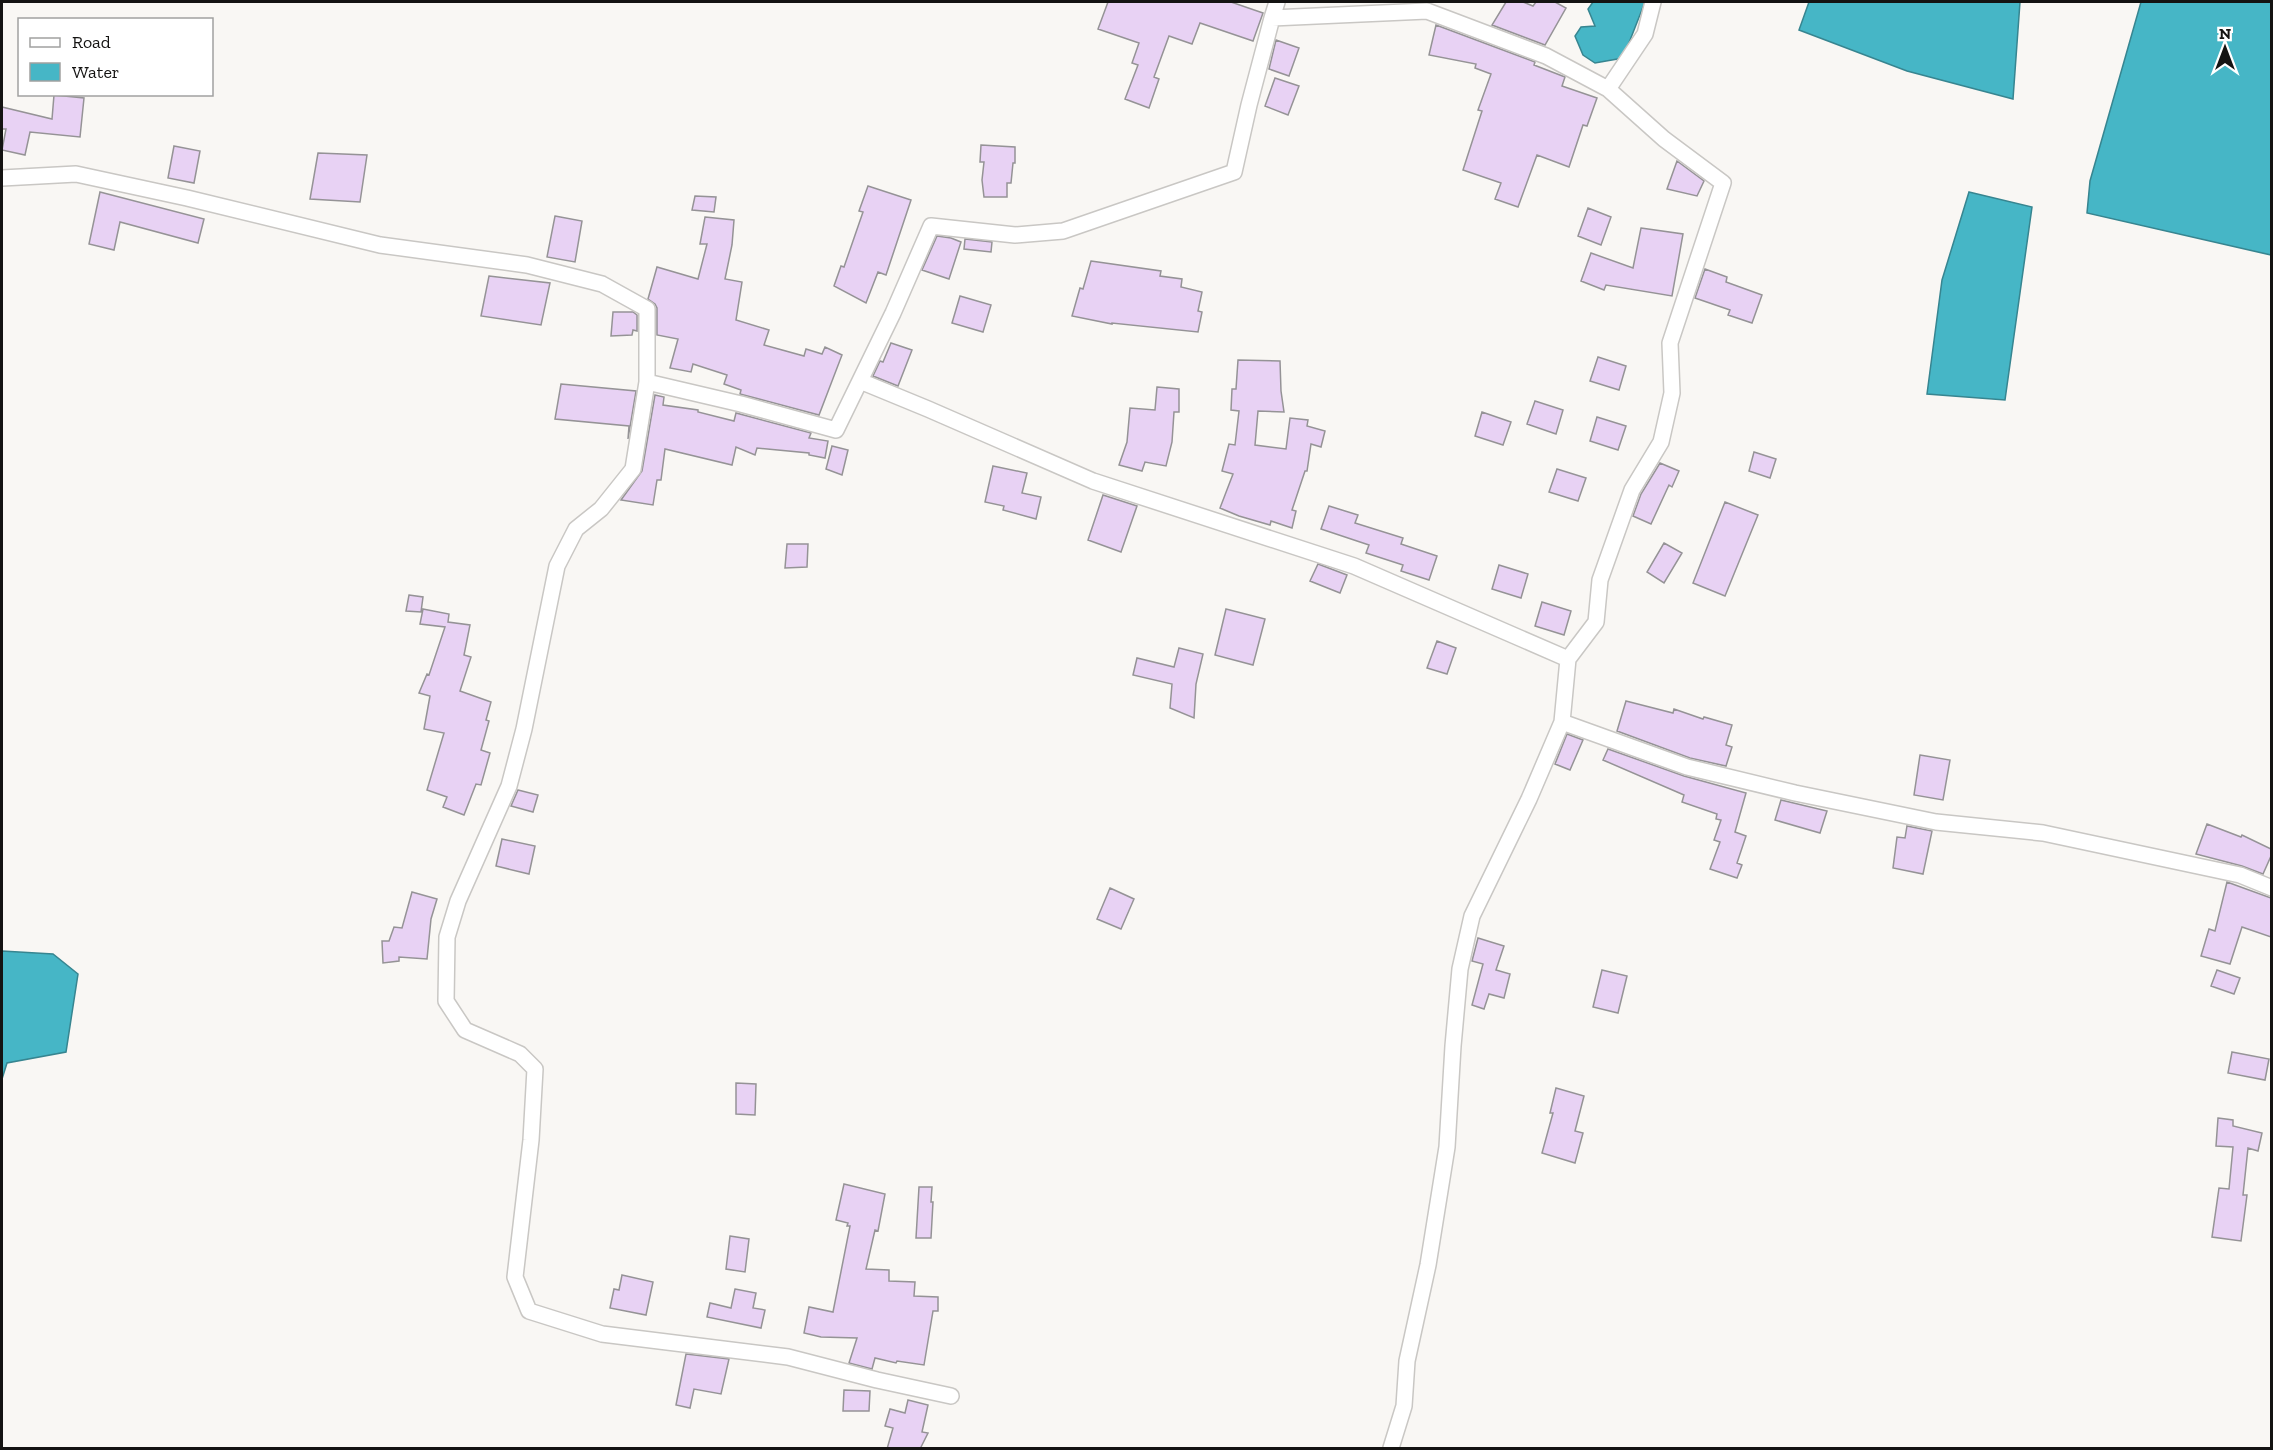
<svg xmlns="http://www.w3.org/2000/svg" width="2273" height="1450" viewBox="0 0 2273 1450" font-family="'Zilla Slab',serif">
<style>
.water{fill:#46b6c6;stroke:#378590;stroke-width:1.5}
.building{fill:#e8d2f4;stroke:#959396;stroke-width:1.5}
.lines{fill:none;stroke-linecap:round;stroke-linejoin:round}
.street-casing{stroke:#c9c7c4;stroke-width:18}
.street{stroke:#fff;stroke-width:15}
</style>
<rect width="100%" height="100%" fill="#f9f7f4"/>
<path class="water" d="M1593 2H1645L1623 58 1595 63 1583 55 1575 36 1581 27 1595 26 1588 9Z
M1809 2H2020L2013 99 1907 71 1799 30Z
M2141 2H2271V255L2087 213 2090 181Z
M1969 192 2032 207 2005 400 1927 394 1942 280Z
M2 951 53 954 78 974 66 1052 7 1063 2 1079Z"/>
<path class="building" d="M1108 2H1231L1263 13 1253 41 1200 23 1192 44 1169 36 1154 77 1159 79 1149 108 1125 99 1138 65 1132 63 1139 43 1098 29Z
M1506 2H1523L1533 6 1536 2H1555L1566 8 1545 45 1492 25Z
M1436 25 1535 62 1534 65 1565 77 1562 86 1597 98 1587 126 1583 125 1569 167 1537 155 1518 207 1495 199 1501 183 1463 170 1482 111 1478 110 1491 74 1475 68 1476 64 1429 55Z
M1276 40 1299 48 1289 76 1269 69Z
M1275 78 1299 86 1288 115 1265 106Z
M54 95 84 98 80 137 30 132 25 155 2 150 6 129H2V107L52 119Z
M981 145 1015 147V163H1013L1011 183H1007V197H984L982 180 984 162H980Z
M174 146 200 151 194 183 168 178Z
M318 153 367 155 360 202 310 199Z
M1677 161 1704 181 1697 196 1667 189Z
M868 186 911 200 886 275 878 272 866 303 834 286 841 266 844 267 863 212 859 211Z
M100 192 204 219 198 243 120 222 114 250 89 244Z
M695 196 716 197 714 212 692 210Z
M1588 208 1611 217 1601 245 1578 236Z
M555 216 582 221 575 262 547 257Z
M705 217 734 220 732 245 725 279 742 282 736 320 769 330 764 345 804 356 806 349 822 354 825 347 842 355 819 415 740 394 741 390 724 384 727 375 693 364 691 372 670 368 678 339 657 335V308L655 304 648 299 657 267 698 279 707 244H700Z
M1641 228 1683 234 1672 296 1606 285 1604 290 1581 281 1591 253 1633 268Z
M937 236 951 238 961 242 949 279 922 270Z
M965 239 992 242 991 252 964 249Z
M1091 261 1161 271 1160 276 1182 279 1181 287 1202 292 1198 311 1202 312 1198 332 1112 323V324L1072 316 1080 288 1083 289Z
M1705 269 1727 277 1726 282 1762 295 1752 323 1728 315 1730 310 1695 298Z
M489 276 550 283 541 325 481 316Z
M960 296 991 305 983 332 952 323Z
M613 312H633L637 315V331L633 330 632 335 611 336Z
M891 343 912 350 898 386 873 376 880 361 883 362Z
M1598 357 1626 366 1619 390 1590 381Z
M1238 360 1280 361 1281 391 1284 412 1258 411 1255 445 1286 449 1290 418 1308 420 1307 426 1325 431 1321 447 1311 444 1307 471H1305L1292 510 1296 511 1292 528 1271 521 1270 525 1239 516 1220 508 1233 474 1222 471 1229 444 1235 445 1239 411 1231 410 1232 389H1236Z
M561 384 636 391 628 439 629 426 555 419Z
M1157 387 1179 389V412H1174L1172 442 1166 466 1145 462 1142 471 1119 465 1127 442 1130 408 1155 410Z
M655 395 664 397 663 405 698 410V412L734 421 736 413 811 433 809 438 828 441 825 458 809 455V453L757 448 755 455 736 447 732 465 665 449 661 480H657L653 505 621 500 642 471Z
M1535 401 1563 410 1556 434 1527 424Z
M1482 412 1511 422 1503 445 1475 436Z
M1597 417 1626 426 1618 450 1590 441Z
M832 446 848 450 842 475 826 469Z
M1754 452 1776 459 1770 478 1749 471Z
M1660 463 1679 471 1672 487 1669 485 1651 524 1633 516 1641 494Z
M993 466 1027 473 1022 493 1041 497 1036 519 1003 510 1004 506 985 502Z
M1557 469 1586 478 1578 501 1549 492Z
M1103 495 1137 506 1121 552 1088 540Z
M1725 502 1758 515 1725 596 1693 583Z
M1329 506 1358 515 1355 523 1403 538 1401 544 1437 556 1429 580 1401 571 1403 565 1366 553 1369 545 1321 529Z
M1664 543 1682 553 1664 583 1647 572Z
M787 544H808L807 567 785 568Z
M1318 564 1347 575 1340 593 1310 581Z
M1499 565 1528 574 1521 598 1492 589Z
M409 595 423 597 421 612 406 611Z
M1542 602 1571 611 1564 635 1535 626Z
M423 609 449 614 448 622 470 625 464 655 471 657 460 691 491 702 486 720 489 721 481 750 490 753 481 785 476 784 464 815 443 807 447 797 427 790 444 733 424 729 430 696 419 693 427 674 429 675 445 627 420 624Z
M1226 609 1265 619 1253 665 1215 655Z
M1437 641 1456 648 1447 674 1427 668Z
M1179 648 1203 654 1196 684 1194 718 1170 708 1172 684 1133 675 1137 658 1174 667Z
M1626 701 1673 713 1674 709 1703 719 1704 717 1732 725 1726 745 1732 747 1726 766 1690 758 1617 731Z
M1567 734 1583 740 1570 770 1555 764Z
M1608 749 1684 776 1746 793 1735 832 1746 836 1737 863 1742 865 1737 878 1710 869 1720 842 1714 840 1721 820 1716 819 1717 814 1682 802 1684 795 1603 760Z
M1920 755 1950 760 1943 800 1914 795Z
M518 790 538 795 533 812 511 806Z
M1781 800 1827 811 1820 833 1775 820Z
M2207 824 2241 837 2242 835 2271 849V856L2263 874 2242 866 2196 854Z
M1907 826 1932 831 1923 874 1893 868 1897 837 1905 838Z
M502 839 535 846 529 874 496 866Z
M2227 882 2271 898V937L2242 927 2230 964 2201 956 2209 929 2215 931Z
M1110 888 1134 899 1121 929 1097 919Z
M412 892 437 899 431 919 427 959 399 957V961L383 963 382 941H389L394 927 402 928Z
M1478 938 1504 946 1496 970 1510 974 1504 998 1489 994 1484 1009 1472 1005 1483 964 1472 961Z
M1602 970 1627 976 1618 1013 1593 1007Z
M2217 970 2240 978 2234 994 2211 986Z
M2232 1052 2269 1059 2265 1080 2228 1073Z
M736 1083 756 1084 755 1115 736 1114Z
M1556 1088 1584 1096 1575 1131 1583 1133 1575 1163 1542 1153 1553 1113H1550Z
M2218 1118 2233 1120V1126L2262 1133 2258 1151 2248 1148 2243 1195H2247L2241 1241 2212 1237 2219 1188 2229 1189 2233 1147 2216 1146Z
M844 1184 885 1194 878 1231 875 1230 866 1269 889 1270V1281L915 1282 914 1296 938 1297V1311H933L924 1365 897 1361 896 1363 875 1358 872 1369 849 1363 857 1338 821 1337 804 1333 809 1307 833 1312 850 1226H847L848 1223 836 1220Z
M919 1187H932L931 1202H933L931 1238H916Z
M730 1236 749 1239 745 1272 726 1269Z
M622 1275 653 1282 646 1315 610 1308 614 1289 619 1290Z
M735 1289 756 1293 753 1308 765 1310 761 1328 707 1317 710 1303 731 1308Z
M686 1354 729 1359 721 1394 694 1389 690 1408 676 1405Z
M844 1390 870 1391 869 1411H843Z
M908 1400 928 1405 922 1432 928 1433 920 1449H887L893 1428 885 1426 890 1409 905 1413Z"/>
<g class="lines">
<g class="street-casing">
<path id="street" d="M1277 2 1272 18 1427 11 1546 56 1608 89 1645 34 1653 2
M2 178 76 174 187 198 380 245 527 265 602 284 647 309V382L741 404 836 430 893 313 931 226 1015 235 1063 231 1234 172 1249 105 1272 18
M860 381 928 409 1093 481 1354 566 1568 659
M647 382 633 469 601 509 576 529 557 566 524 729 509 786 458 901 447 937 446 1001 465 1030 520 1054 535 1069 531 1140 515 1277 529 1311 602 1334 788 1357 877 1380 951 1396
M1562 722 1687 767 1795 793 1936 822 2043 833 2240 875 2272 888
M1391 1448 1404 1406 1407 1361 1428 1265 1447 1147 1453 1046 1460 969 1472 916 1529 799 1562 722 1568 659 1596 622 1600 580 1632 490 1661 442 1672 393 1670 343 1723 183 1664 139 1608 89"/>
</g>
<use href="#street" class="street"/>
</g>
<rect width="2273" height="1450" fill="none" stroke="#141312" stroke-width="6"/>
<rect x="18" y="18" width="195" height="78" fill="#ffffff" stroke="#a1a1a0" stroke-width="1.5"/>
<rect x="30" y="38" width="30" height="9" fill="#ffffff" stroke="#a1a1a0" stroke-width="1.5"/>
<text x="72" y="48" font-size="18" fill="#141312">Road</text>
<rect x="30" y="63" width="30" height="18" fill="#46b6c6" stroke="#a1a1a0" stroke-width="1.5"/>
<text x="72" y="78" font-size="18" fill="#141312">Water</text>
<g transform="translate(2225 48)" stroke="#ffffff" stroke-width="4.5" paint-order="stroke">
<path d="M0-4.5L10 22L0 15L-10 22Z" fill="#141312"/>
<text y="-9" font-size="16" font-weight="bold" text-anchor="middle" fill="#141312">N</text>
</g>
</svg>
